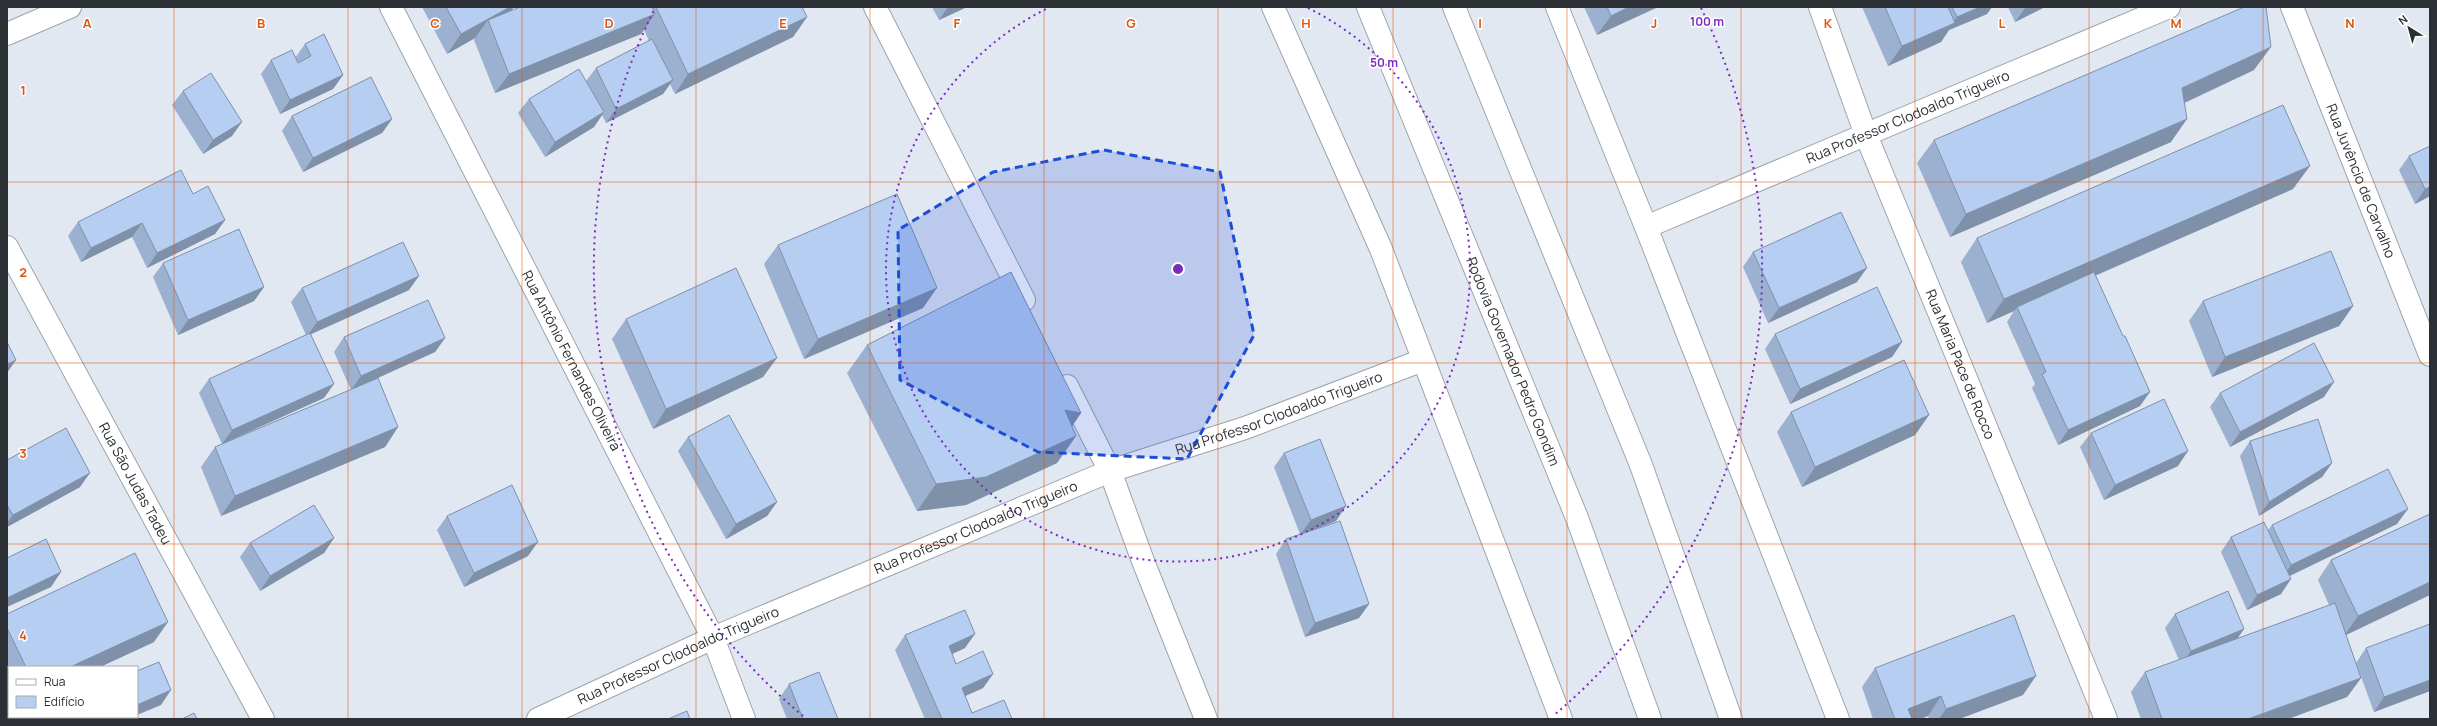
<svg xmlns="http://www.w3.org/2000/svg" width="2437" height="726" viewBox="0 0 2437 726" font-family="Manrope,sans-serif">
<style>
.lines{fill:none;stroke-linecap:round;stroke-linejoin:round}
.street-casing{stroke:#9da4ad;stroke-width:24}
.secondary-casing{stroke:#9da4ad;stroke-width:24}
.highway-casing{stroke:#9da4ad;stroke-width:24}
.street{stroke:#fff;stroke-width:22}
.secondary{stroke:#fff;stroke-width:22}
.highway{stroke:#fff;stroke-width:22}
.wall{fill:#9cb1cf}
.shaded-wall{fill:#7f90a9}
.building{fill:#b5cef1;stroke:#7f90a9}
.marked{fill:#1d4ed8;fill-opacity:0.2;stroke:#1d4ed8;stroke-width:3;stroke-dasharray:8 5;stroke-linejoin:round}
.grid{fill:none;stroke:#df570e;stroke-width:1;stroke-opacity:0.55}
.ring{fill:none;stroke:#7b2cbf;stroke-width:2;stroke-dasharray:2 4}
.labels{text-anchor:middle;stroke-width:3;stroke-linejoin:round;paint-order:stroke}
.street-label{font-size:14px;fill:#2c2f33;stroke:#fff}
.grid-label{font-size:13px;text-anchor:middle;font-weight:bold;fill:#df570e;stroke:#fff;stroke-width:3;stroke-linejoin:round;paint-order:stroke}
.centre{fill:#7b2cbf;stroke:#fff;stroke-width:2}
.ring-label{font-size:12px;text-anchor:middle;font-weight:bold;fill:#7b2cbf;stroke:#fff;stroke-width:3;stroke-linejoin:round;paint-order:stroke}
</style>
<rect width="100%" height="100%" fill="#e1e8f2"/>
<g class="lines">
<g class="street-casing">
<g id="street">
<path id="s1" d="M391 7 713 638 744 719"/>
<path d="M875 7 1024 300"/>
<path id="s2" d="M1820 7 1866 135 2106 719"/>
<path id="s3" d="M2292 7 2430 355"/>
<path d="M7 34 70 7"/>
<path id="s4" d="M1646 227 2169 7"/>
<path id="s5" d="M7 247 263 719"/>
<path d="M1067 386 1110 471 1143 561 1206 719"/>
<path id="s6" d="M538 719 713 638 1110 471 1245 428 1423 360"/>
</g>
</g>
<g class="secondary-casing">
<path id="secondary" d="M1273 7 1381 249 1561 719
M1557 7 1646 227 1838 719"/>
</g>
<g class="highway-casing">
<g id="highway">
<path id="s7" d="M1368 7 1577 518 1650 719"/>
<path d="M1454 7 1641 465 1731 719"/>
</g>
</g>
<use href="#street" class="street"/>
<use href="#secondary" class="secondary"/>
<use href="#highway" class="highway"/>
</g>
<path class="wall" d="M422 7H514L511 11 520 7H802L807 17 793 37 675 94 670 84 663 94 606 123 602 115 594 127 545 157 518 113 529 99 586 81 596 68 649 41 644 30 641 34 495 93 474 40 475 38 447 54Z
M932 7H967L939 20Z
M1584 7H1658L1597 35Z
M1862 7H1992L1987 14 1949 30 1941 42 1888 66Z
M2008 7H2045L2015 22Z
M305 44 343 75 333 89 280 114 261 74 271 60 295 58Z
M2254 70 2185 103 2171 142 1950 237 1917 163 1934 140Z
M183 91 232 136 203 154 172 105Z
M292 116 392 119 382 133 303 172 282 131Z
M2409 156 2430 196 2415 204 2399 170Z
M2293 189 2095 276 2140 406 2058 445 2032 388 2035 384 2007 322 2014 311 1987 323 1961 262 1977 238Z
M193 194 225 220 215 234 147 268 132 237 81 262 68 236 78 222Z
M778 245 923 308 804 359 764 264Z
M1753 252 1857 282 1768 323 1743 267Z
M163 263 264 287 254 301 178 335 153 277Z
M302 288 409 290 311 334 324 398 222 444 199 393 209 379 306 335 291 302Z
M2203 301 2353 306 2339 326 2212 377 2189 321Z
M626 319 763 377 653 429 612 339Z
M1775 334 1902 342 1892 357 1790 404 1765 349Z
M344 337 445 338 435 352 351 390 334 352Z
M867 345 1081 413 1072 426 1076 436 1057 463 966 505 917 511 847 373Z
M2220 393 2324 397 2230 447 2210 407Z
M1791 412 1929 415 1915 435 1802 487 1777 432Z
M398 427 385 447 221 516 201 467 215 447Z
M2091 433 2178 466 2104 500 2080 447Z
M688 437 777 502 767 516 726 539 678 451Z
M2250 441 2332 463 2322 477 2259 516 2240 456Z
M1284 453 1346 506 1336 521 1306 533 1369 604 1359 618 1305 637 1276 554 1286 539 1300 534 1274 467Z
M7 460 80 487 7 527Z
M2430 514 2346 635 2361 678 2347 697 2288 719H2141L2131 692 2145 672 2179 660 2165 628 2175 614 2244 629 2237 639 2329 605 2318 580 2331 560Z
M447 516 528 556 464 587 437 530Z
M2397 524 2290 576 2281 594 2247 610 2221 552 2231 537 2268 530 2272 525Z
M334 538 324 553 260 591 240 557 250 543Z
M7 614 154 642 100 667H9V680L7 676Z
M905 635 965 648 952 654 956 664 993 674 983 688 965 696 972 713 1012 719H925L895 650Z
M2366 648 2430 691 2374 712 2356 663Z
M1875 668 2023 695 1959 719H1929L1928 716 1920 719H1873L1862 687Z
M789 684 838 719H787L779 699Z
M60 717H133L128 719H60Z"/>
<path class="shaded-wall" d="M510 7H514L502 23 488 20 475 38 447 54 461 34Z
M948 7H967L939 20Z
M1629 7H1658L1597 35 1611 16Z
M1980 7H1992L1987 14 1949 30 1941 42 1888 66 1902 46 1952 24 1957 17Z
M2026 7H2045L2015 22Z
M655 14 641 34 495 93 509 74Z
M807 17 793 37 675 94 688 74Z
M2271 47 2254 70 2166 111 2182 88Z
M343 75 333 89 280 114 290 100Z
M673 80 663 94 606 123 616 109Z
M604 112 594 127 545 157 555 142Z
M392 119 382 133 303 172 313 158Z
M2187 119 2171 142 1950 237 1966 214Z
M242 122 232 136 203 154 213 140Z
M2310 166 2293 189 2018 309 2017 307 2014 311 1987 323 2004 299Z
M2430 187V196L2415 204 2425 189Z
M225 220 215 234 147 268 157 253Z
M142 223 132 237 81 262 91 248Z
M1867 268 1857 282 1768 323 1779 308Z
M419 276 409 290 307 336 317 322Z
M264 287 254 301 178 335 188 320Z
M937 288 923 308 804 359 818 339Z
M2353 306 2339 326 2212 377 2225 357Z
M445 338 435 352 351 390 361 376Z
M1902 342 1892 357 1790 404 1800 389Z
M777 358 763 377 653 429 666 409Z
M16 360 7 373V365Z
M2334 382 2324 397 2230 447 2240 432Z
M334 384 324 398 222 444 232 430Z
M2150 392 2140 406 2058 445 2068 430Z
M1065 410 1081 413 1062 441Z
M1929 415 1915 435 1802 487 1815 467Z
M398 427 385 447 221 516 235 496Z
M1076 436 1057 463 966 505 917 511 936 484Z
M2188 451 2178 466 2104 500 2115 485Z
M2332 463 2322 477 2259 516 2269 502Z
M90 473 80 487 7 527V523L13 515Z
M777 502 767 516 726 539 736 524Z
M1346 506 1336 521 1300 535 1311 520Z
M2408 509 2397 524 2281 580 2291 565Z
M334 538 324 553 260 591 270 576Z
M538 542 528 556 464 587 474 573Z
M61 572 51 587 7 607V598Z
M2291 579 2281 594 2247 610 2257 595Z
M2430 582V595L2344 636 2358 616Z
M1369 604 1359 618 1305 637 1315 623Z
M168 622 154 642 100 667H70Z
M2244 629 2234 643 2181 665 2191 651Z
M975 634 965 648 939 660 949 646Z
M993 674 983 688 952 702 962 688Z
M2036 676 2023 695 1959 719H1939L1946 709Z
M2361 678 2347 697 2288 719H2248Z
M2430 680V691L2374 712 2384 697Z
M171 690 161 705 137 715V705Z
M1941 696 1928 716 1920 719H1901L1908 709Z
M109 717H133L128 719H104Z"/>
<path class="building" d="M446 7H510L461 34Z
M520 7H652L655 14 509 74 488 20Z
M656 7H802L807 17 688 74Z
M1607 7H1629L1611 16Z
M1885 7H1948L1955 23 1902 46Z
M1952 7H1980L1957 17Z
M2244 7H2266L2271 47 2182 88 2187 119 1966 214 1934 140Z
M324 34 343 75 290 100 271 60 292 50 298 63 311 56 305 44Z
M652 39 673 80 616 109 596 68Z
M579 69 604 112 555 142 529 99Z
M211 73 242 122 213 140 183 91Z
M371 77 392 119 313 158 292 116Z
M2283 105 2310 166 2004 299 1977 238Z
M2430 146V187L2425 189 2409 156Z
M181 170 193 194 208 186 225 220 157 253 142 223 91 248 78 222Z
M897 194 937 288 818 339 778 245Z
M1841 212 1867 268 1779 308 1753 252Z
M239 229 264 287 188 320 163 263Z
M403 242 419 276 317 322 302 288Z
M2331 251 2353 306 2225 357 2203 301Z
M736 268 777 358 666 409 626 319Z
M1011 272 1081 413 1065 410 1076 436 986 477 936 484 867 345Z
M2094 272 2123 336H2125L2150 392 2068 430 2042 374 2046 372 2017 307Z
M1877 287 1902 342 1800 389 1775 334Z
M428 300 445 338 361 376 344 337Z
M310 333 334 384 232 430 209 379Z
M7 342 16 360 7 365Z
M2314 343 2334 382 2240 432 2220 393Z
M1904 360 1929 415 1815 467 1791 412Z
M378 378 398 427 235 496 215 447Z
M2164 399 2188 451 2115 485 2091 433Z
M729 415 777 502 736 524 688 437Z
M2318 419 2332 463 2269 502 2250 441Z
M66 428 90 473 13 515 7 505V460Z
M1320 439 1346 506 1311 520 1284 453Z
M2388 469 2408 509 2291 565 2272 525Z
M512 485 538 542 474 573 447 516Z
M314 505 334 538 270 576 250 543Z
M2430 514V582L2358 616 2331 560Z
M1340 521 1369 604 1315 623 1286 539Z
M2264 522 2291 579 2257 595 2231 537Z
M46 539 61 572 7 598V558Z
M135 553 168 622 70 667H26L7 628V614Z
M2228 591 2244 629 2191 651 2175 614Z
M2335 603 2361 678 2248 719H2162L2145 672Z
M965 610 975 634 949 646 956 664 983 651 993 674 962 688 972 713 1004 700 1012 719H942L905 635Z
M2014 615 2036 676 1946 709 1941 696 1908 709 1912 719H1895L1875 668Z
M2430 624V680L2384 697 2366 648Z
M159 662 171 690 137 705V671Z
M819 672 838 719H803L789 684Z
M7 707 9 712V717H11L12 719H7Z
M687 711 690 719H668Z
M194 713 197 719H182Z
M76 717H109L104 719H77Z"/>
<path class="marked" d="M1104 150 1220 172 1254 335 1187 459 1038 452 900 380 898 230 993 172Z"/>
<path class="grid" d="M174 7V719M348 7V719M522 7V719M696 7V719M870 7V719M1044 7V719M1218 7V719M1393 7V719M1567 7V719M1741 7V719M1915 7V719M2089 7V719M2263 7V719M7 182H2430M7 363H2430M7 544H2430"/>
<g class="ring">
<path d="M1308 8A292 292 0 1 1 1048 8"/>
<path d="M803 716A584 584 0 0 1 655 8M1701 8A584 584 0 0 1 1553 716"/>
</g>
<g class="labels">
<g class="street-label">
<text dy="5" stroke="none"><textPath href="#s4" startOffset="284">Rua Professor Clodoaldo Trigueiro</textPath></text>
<text dy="5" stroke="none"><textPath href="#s3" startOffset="187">Rua Juvêncio de Carvalho</textPath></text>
<text dy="5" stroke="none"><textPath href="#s1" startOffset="397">Rua Antônio Fernandes Oliveira</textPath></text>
<text dy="5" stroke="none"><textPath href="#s7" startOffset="383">Rodovia Governador Pedro Gondim</textPath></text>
<text dy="5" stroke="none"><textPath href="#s2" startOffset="384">Rua Maria Pace de Rocco</textPath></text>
<text dy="5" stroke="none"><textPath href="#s6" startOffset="802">Rua Professor Clodoaldo Trigueiro</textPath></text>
<text dy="5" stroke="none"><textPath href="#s5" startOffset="269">Rua São Judas Tadeu</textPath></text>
<text dy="5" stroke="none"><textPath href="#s6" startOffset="478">Rua Professor Clodoaldo Trigueiro</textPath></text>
<text dy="5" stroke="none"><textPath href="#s6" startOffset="154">Rua Professor Clodoaldo Trigueiro</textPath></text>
</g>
</g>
<g class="grid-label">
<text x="87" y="28">A</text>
<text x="261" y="28">B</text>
<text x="435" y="28">C</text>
<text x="609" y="28">D</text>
<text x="783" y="28">E</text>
<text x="957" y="28">F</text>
<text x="1131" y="28">G</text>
<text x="1306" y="28">H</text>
<text x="1480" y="28">I</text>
<text x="1654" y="28">J</text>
<text x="1828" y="28">K</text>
<text x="2002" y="28">L</text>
<text x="2176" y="28">M</text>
<text x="2350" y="28">N</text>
<text x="23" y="95">1</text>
<text x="23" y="277">2</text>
<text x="23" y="458">3</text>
<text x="23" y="640">4</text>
</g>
<circle cx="1178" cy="269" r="6" class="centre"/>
<g class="ring-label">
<text x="1707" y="26">100 m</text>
<text x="1384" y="67">50 m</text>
</g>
<rect width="2437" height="726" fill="none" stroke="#2c2f33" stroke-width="16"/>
<rect x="8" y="666" width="130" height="52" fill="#ffffff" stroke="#abacad"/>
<rect x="16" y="679" width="20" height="6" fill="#ffffff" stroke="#abacad"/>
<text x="44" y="686" font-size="12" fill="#2c2f33">Rua</text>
<rect x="16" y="696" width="20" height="12" fill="#b5cef1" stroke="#abacad"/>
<text x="44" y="706" font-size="12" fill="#2c2f33">Edifício</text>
<g transform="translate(2409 28) rotate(323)" stroke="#ffffff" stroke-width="3" paint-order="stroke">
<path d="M0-3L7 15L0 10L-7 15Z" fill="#2c2f33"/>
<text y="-6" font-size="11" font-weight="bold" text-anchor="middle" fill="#2c2f33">N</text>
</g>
</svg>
